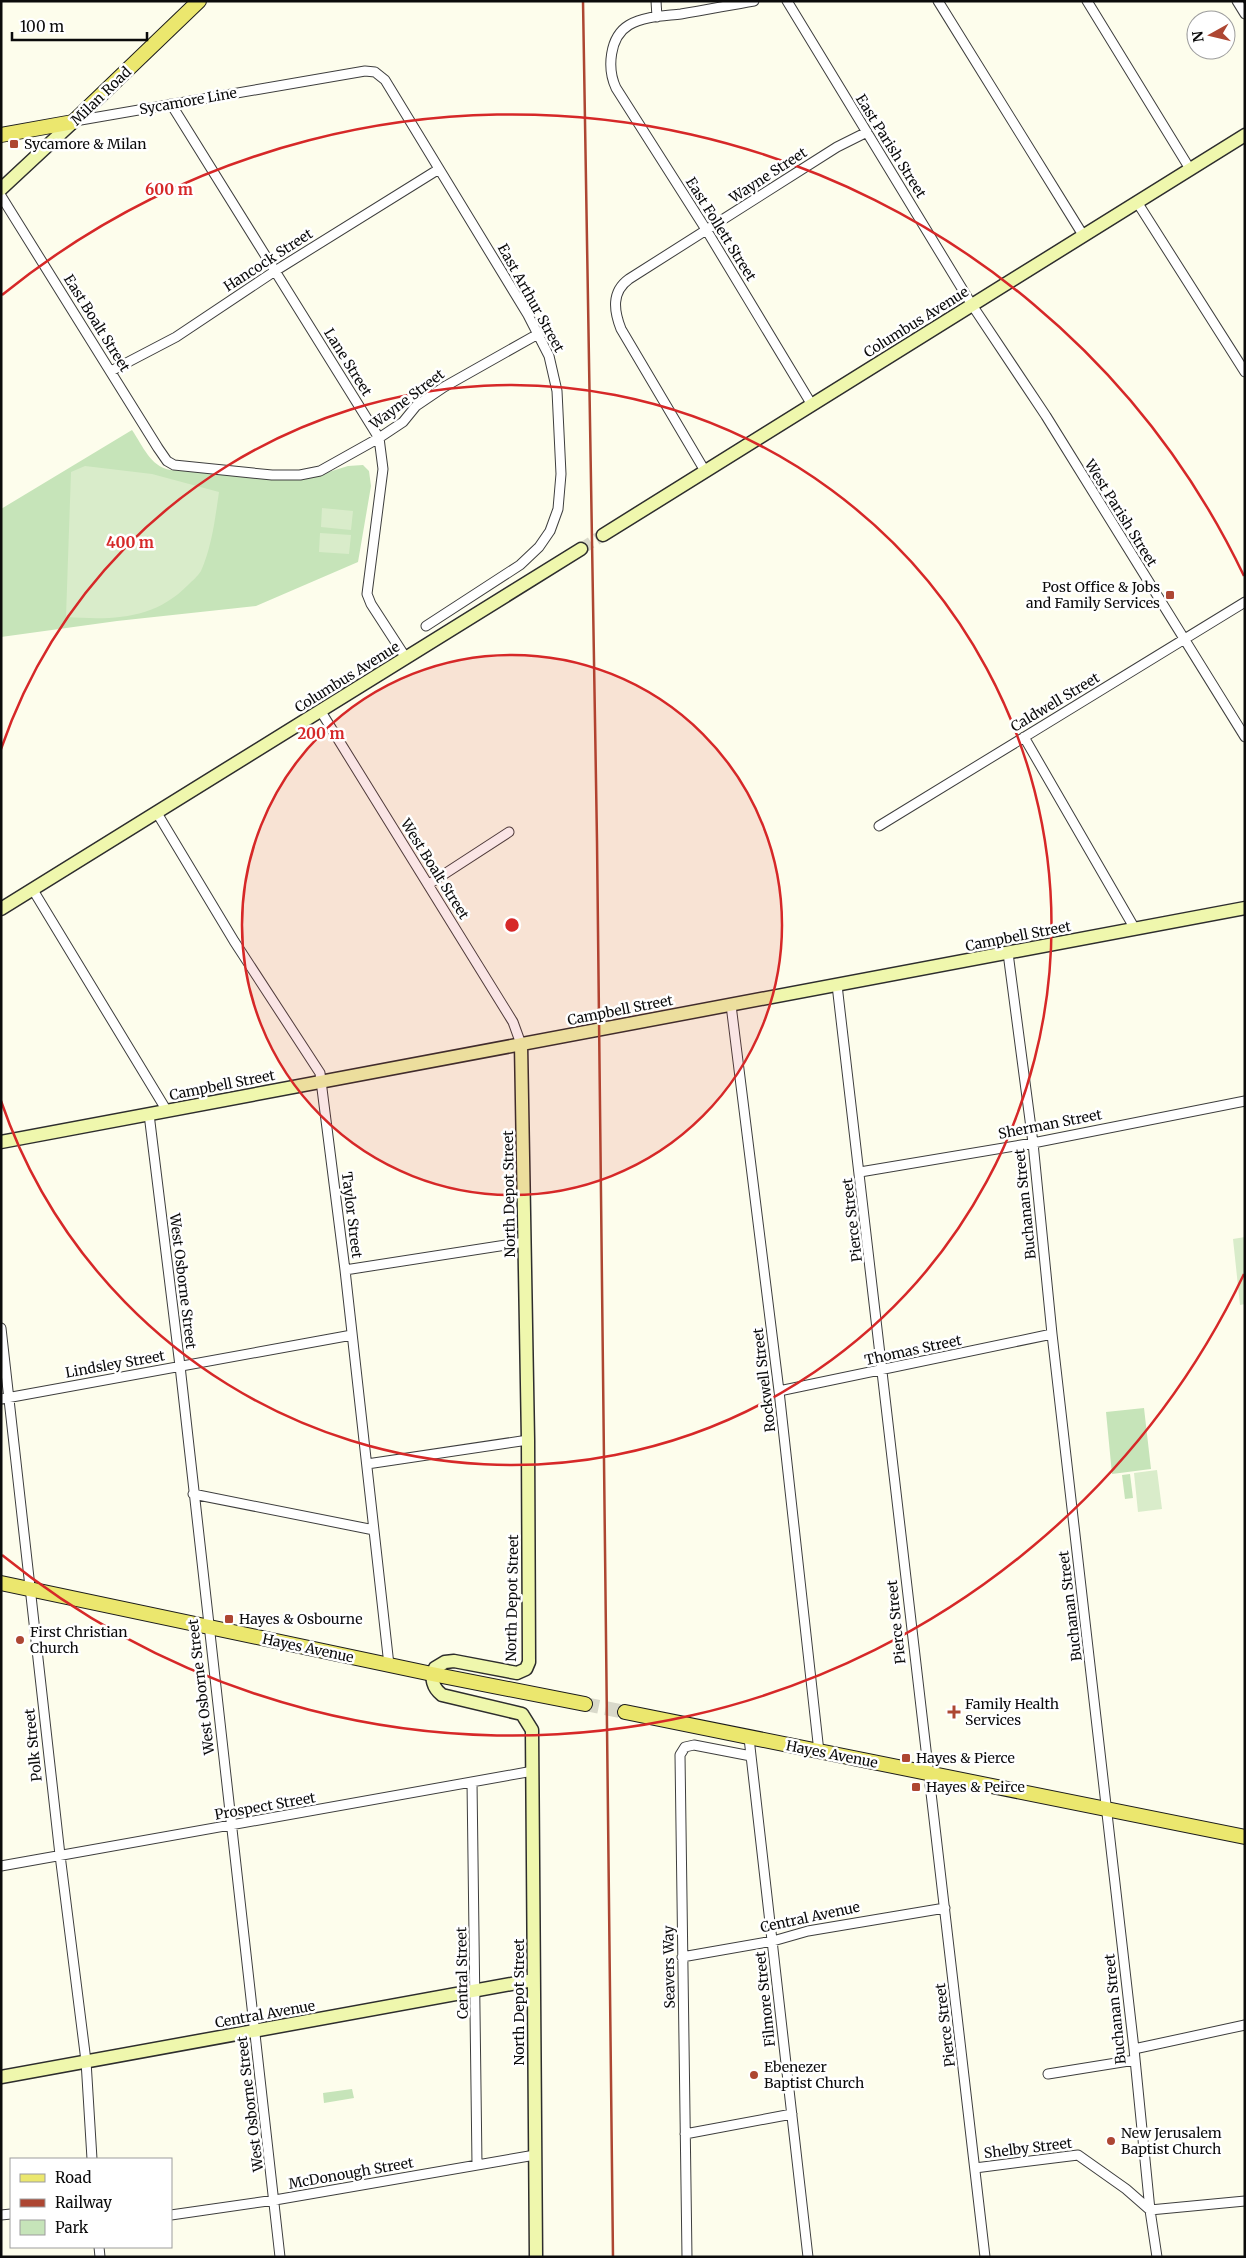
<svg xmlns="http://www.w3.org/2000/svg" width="1246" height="2258" viewBox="0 0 1246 2258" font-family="Merriweather,serif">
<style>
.green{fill:#c6e4b9}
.pitch{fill:#d9ecca}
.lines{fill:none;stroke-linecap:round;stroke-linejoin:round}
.secondary-tunnel{stroke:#d9d9ca;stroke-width:12;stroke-dasharray:12 6;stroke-linecap:butt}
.primary-tunnel{stroke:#d9d9ca;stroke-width:14;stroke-dasharray:14 7;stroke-linecap:butt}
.street-casing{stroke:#3e3e3e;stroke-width:11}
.secondary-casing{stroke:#2d2d2d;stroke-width:15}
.primary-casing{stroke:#1c1c1c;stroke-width:16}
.street{stroke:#fff;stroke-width:9}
.secondary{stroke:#eff7ad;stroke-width:12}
.primary{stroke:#ebe76e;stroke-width:14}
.rail{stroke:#ad4632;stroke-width:2.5}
.ring{fill:none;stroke:#d62828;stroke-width:2.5}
.poi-dot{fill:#ad4632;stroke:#fff;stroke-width:2}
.labels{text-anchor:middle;stroke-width:5;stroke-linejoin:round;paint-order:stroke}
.street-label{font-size:14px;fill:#0b0b0b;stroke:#fff}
.poi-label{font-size:14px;fill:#0b0b0b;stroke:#fff;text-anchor:start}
.centre{fill:#d62828;stroke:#fff;stroke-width:2.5}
.ring-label{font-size:15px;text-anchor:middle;font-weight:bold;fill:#d62828;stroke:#fff;stroke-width:5;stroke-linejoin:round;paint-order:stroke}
</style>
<rect width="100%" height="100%" fill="#fdfdec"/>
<path class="green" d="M132 430C143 446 150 466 170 470L303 480 348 466 363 465 369 471 371 486 358 562 256 606 117 621 1 637V509Z
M1144 1408 1151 1469 1112 1474 1106 1412Z
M1130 1474 1133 1498 1125 1499 1122 1475Z
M352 2089 354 2098 324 2103 323 2093Z"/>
<path class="pitch" d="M85 466 152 474 219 492C215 519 212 546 201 571 198 576 192 581 188 585 154 620 112 620 66 617L71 472Z
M322 508 353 511 351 530 321 527Z
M320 533 351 535 349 554 319 552Z
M1245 1237V1304L1240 1305 1233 1239Z
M1157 1470 1162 1509 1138 1512 1134 1473Z"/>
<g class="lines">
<path class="secondary-tunnel" d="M581 549 603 535"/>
<path class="primary-tunnel" d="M585 1704 625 1712"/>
<g class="street-casing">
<path id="street" d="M656 1 657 17
M754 1C730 5 706 10 681 14 665 16 644 16 629 25 609 37 607 69 616 88L707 231 812 405
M787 1 972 305 1046 416 1245 737
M938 1 1083 235
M1087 1 1190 169
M1237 1 1245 14
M171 104 379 438 383 469 367 594 371 604 406 658
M75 121 365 71 375 72 385 80 528 315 549 356 557 391 561 474 558 509 550 531 539 547 520 565 426 626
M1 196 158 448 167 461 174 465 272 475H300L320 471 379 438 403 422 416 406 444 387 538 334
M1137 202 1245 372
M111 371 176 337 275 271 439 169
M705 471 621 329C614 311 611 292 629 279L837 147 867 132
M320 710 513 1022 521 1044
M1024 737 1135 929
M157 813 234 941 320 1073 345 1270 389 1665
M879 826 1245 602
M429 884 509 832
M33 890 167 1111
M1008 953 1033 1143 1052 1334 1134 2049 1150 2210 1157 2257
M837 985 985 2257
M731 1005 779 1391 819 1752
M149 1114 180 1366 280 2257
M860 1172 1033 1143 1245 1101
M345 1270 525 1242
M1 1328 60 1855 86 2061 92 2159
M779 1391 1052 1334
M1 1399 352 1335
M367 1464 528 1440
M193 1494 374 1530
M749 1738 808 2257
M472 1782 477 2164
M1 1866 533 1771
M682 1957 773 1941 808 1931 945 1908
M1134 2049 1245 2025
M1048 2074 1135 2060
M685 2134 792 2114
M975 2168 1078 2155 1126 2189 1150 2210 1245 2201
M1 2215 11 2214
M171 2215 275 2200 535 2155
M99 2247 100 2257
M687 2257 680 1755 685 1747 694 1745 751 1756"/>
</g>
<g class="secondary-casing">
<path id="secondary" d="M1 189 73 122
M603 535 1245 135
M1 909 581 549
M521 1044 528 1440 529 1662 526 1669 517 1673 454 1661 445 1662 435 1668C430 1678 433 1688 442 1695L522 1714 532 1730 536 2257
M1 1142 1245 908
M1 2077 533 1980"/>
</g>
<g class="primary-casing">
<path id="primary" d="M1 135 73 122 199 1
M1 1583 432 1674 585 1704
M625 1712 1245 1837"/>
</g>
<use href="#street" class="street"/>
<use href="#secondary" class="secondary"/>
<use href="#primary" class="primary"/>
<path class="rail" d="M583 1 597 841 613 2257"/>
</g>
<circle cx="512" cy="925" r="270" fill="#d62828" fill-opacity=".12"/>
<g class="ring">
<circle cx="512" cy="925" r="270"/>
<path d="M1 749A540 540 0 1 1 1 1101"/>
<path d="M1244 1274A811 811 0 0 1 2 1555M2 295A811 811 0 0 1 1244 576"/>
</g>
<g class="poi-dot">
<rect x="9" y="139" width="10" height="10" rx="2.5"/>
<rect x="1165" y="590" width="10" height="10" rx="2.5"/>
<rect x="224" y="1614" width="10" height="10" rx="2.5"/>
<circle cx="20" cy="1640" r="5"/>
<path d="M951.5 1704.5h5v5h5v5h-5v5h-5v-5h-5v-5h5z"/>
<rect x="901" y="1753" width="10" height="10" rx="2.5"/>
<rect x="911" y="1782" width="10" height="10" rx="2.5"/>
<circle cx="754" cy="2075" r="5"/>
<circle cx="1111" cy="2141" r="5"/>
</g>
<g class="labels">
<g class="street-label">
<text transform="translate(101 96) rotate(-44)" y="5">Milan Road</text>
<text transform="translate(188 101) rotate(-10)" y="5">Sycamore Line</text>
<text transform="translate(891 146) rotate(58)" y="5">East Parish Street</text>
<text transform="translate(768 175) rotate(-33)" y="5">Wayne Street</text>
<text transform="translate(721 229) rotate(58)" y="5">East Follett Street</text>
<text transform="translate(268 260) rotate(-33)" y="5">Hancock Street</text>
<text transform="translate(531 298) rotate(61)" y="5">East Arthur Street</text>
<text transform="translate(916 322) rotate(-32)" y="5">Columbus Avenue</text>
<text transform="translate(97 323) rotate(58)" y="5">East Boalt Street</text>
<text transform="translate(348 362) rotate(58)" y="5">Lane Street</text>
<text transform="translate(407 399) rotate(-37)" y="5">Wayne Street</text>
<text transform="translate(1121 513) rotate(58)" y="5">West Parish Street</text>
<text transform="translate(347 677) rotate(-32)" y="5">Columbus Avenue</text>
<text transform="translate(1055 702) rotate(-31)" y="5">Caldwell Street</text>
<text transform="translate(435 869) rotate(58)" y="5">West Boalt Street</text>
<text transform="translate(1018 936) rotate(-11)" y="5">Campbell Street</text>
<text transform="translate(620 1010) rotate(-11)" y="5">Campbell Street</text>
<text transform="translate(222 1085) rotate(-11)" y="5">Campbell Street</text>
<text transform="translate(1050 1124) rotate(-11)" y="5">Sherman Street</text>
<text transform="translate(509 1194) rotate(-91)" y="5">North Depot Street</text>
<text transform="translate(1025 1204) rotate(-96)" y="5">Buchanan Street</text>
<text transform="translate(352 1215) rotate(83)" y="5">Taylor Street</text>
<text transform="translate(852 1220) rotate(-97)" y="5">Pierce Street</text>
<text transform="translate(183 1281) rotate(83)" y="5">West Osborne Street</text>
<text transform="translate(913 1350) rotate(-12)" y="5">Thomas Street</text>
<text transform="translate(115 1364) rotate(-10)" y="5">Lindsley Street</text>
<text transform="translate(764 1380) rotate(-97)" y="5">Rockwell Street</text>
<text transform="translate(512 1598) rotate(-89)" y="5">North Depot Street</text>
<text transform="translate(1070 1606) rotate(-97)" y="5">Buchanan Street</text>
<text transform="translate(896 1622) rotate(-96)" y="5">Pierce Street</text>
<text transform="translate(308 1648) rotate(12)" y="5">Hayes Avenue</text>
<text transform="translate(201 1687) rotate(-97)" y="5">West Osborne Street</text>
<text transform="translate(33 1745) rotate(-96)" y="5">Polk Street</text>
<text transform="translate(832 1754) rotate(11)" y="5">Hayes Avenue</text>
<text transform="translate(265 1806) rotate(-10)" y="5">Prospect Street</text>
<text transform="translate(810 1917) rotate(-12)" y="5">Central Avenue</text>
<text transform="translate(669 1967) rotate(-91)" y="5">Seavers Way</text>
<text transform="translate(462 1973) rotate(-91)" y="5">Central Street</text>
<text transform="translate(765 1999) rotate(-96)" y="5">Filmore Street</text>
<text transform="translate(519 2002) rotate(-90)" y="5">North Depot Street</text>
<text transform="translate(1115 2009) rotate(-96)" y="5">Buchanan Street</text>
<text transform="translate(265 2014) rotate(-10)" y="5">Central Avenue</text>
<text transform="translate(945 2025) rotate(-97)" y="5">Pierce Street</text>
<text transform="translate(250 2104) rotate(-97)" y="5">West Osborne Street</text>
<text transform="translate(1028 2148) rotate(-7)" y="5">Shelby Street</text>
<text transform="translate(351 2173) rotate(-10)" y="5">McDonough Street</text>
</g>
<g class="poi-label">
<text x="24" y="149">Sycamore &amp; Milan</text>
<text x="1160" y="592" text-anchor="end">Post Office &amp; Jobs<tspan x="1160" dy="16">and Family Services</tspan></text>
<text x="239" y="1624">Hayes &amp; Osbourne</text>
<text x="30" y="1637">First Christian<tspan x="30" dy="16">Church</tspan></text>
<text x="965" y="1709">Family Health<tspan x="965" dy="16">Services</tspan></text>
<text x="916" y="1763">Hayes &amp; Pierce</text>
<text x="926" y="1792">Hayes &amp; Peirce</text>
<text x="764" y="2072">Ebenezer<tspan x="764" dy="16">Baptist Church</tspan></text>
<text x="1121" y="2138">New Jerusalem<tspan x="1121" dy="16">Baptist Church</tspan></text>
</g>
</g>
<circle cx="512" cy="925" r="8" class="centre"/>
<g class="ring-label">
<text x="169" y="195">600 m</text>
<text x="130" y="548">400 m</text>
<text x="321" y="739">200 m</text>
</g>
<rect width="1246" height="2258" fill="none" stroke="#0b0b0b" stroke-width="5"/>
<rect x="10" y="2158" width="162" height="90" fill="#ffffff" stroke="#9d9d9d"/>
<rect x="20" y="2174" width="25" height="8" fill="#ebe76e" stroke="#9d9d9d"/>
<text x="55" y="2183" font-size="15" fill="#0b0b0b">Road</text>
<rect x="20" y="2199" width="25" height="8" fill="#ad4632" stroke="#9d9d9d"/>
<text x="55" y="2208" font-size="15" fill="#0b0b0b">Railway</text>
<rect x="20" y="2220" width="25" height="15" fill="#c6e4b9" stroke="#9d9d9d"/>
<text x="55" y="2233" font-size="15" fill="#0b0b0b">Park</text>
<g transform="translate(1211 35) rotate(262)"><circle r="24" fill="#ffffff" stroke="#9d9d9d"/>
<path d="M0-4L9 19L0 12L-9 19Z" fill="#ad4632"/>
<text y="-8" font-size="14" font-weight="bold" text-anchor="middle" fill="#0b0b0b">N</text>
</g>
<path d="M12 32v8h135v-8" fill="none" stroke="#0b0b0b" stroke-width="2.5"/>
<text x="20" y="32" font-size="15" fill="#0b0b0b" stroke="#ffffff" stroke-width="4" paint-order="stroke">100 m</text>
</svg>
